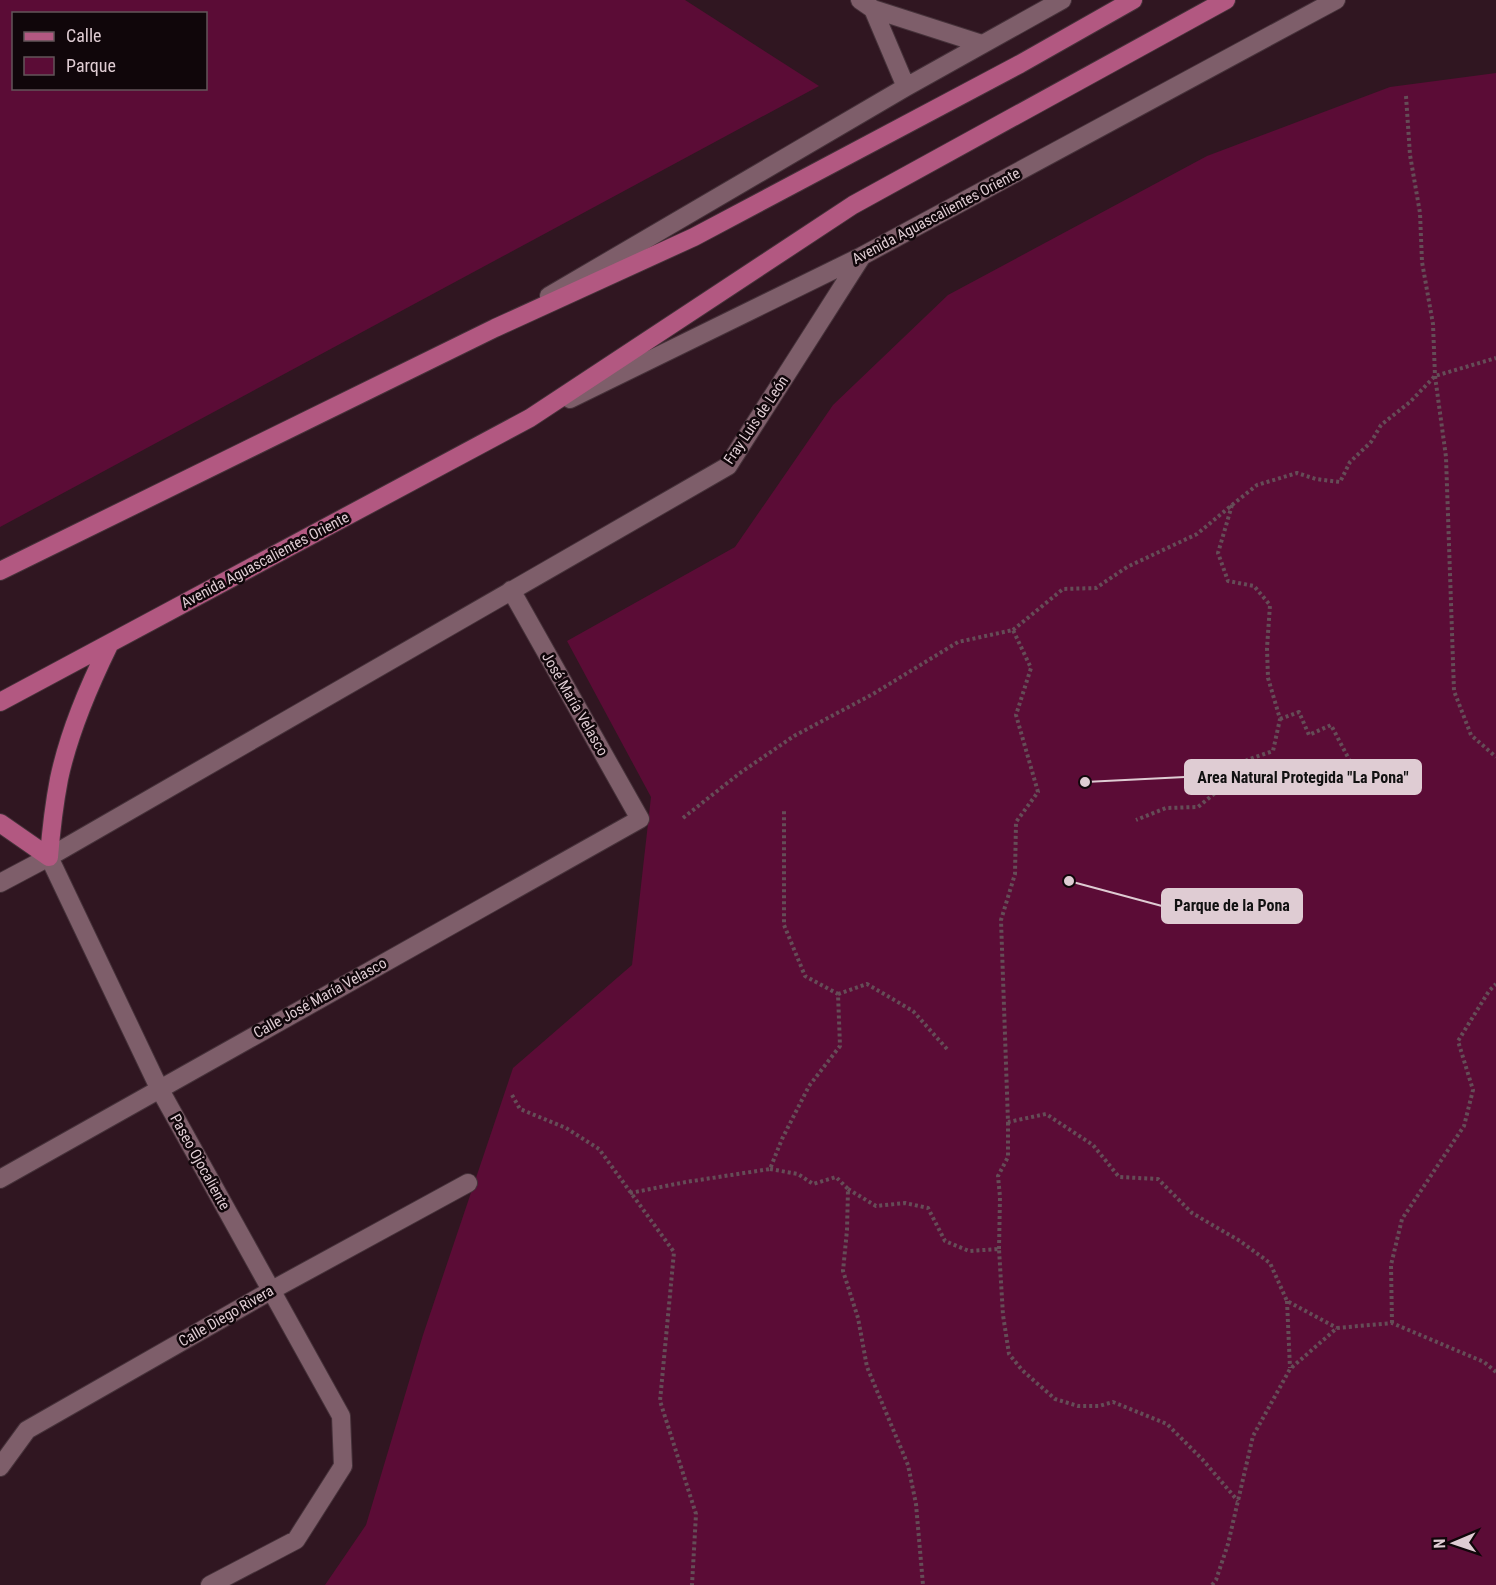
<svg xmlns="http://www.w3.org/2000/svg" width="1496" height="1585" viewBox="0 0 1496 1585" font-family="'Roboto Condensed',sans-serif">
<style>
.green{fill:#5b0c36;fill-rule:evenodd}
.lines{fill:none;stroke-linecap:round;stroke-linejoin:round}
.minor-casing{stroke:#46323a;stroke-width:20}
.major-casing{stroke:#46323a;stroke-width:20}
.path{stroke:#654d57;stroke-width:4;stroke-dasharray:3 3;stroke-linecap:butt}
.minor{stroke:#7e5e6a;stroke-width:18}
.major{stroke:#b25881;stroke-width:18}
.labels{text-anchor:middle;stroke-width:5;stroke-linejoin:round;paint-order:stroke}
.street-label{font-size:15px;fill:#dfccd3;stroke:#10060a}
.leader{fill:none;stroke:#dfccd3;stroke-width:2}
.callout-dot{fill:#dfccd3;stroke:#10060a;stroke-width:2}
.callout{fill:#dfccd3;stroke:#dfccd3;stroke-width:2}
.callout-label{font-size:16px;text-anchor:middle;font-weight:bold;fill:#111}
</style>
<rect width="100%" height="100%" fill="#301621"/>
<path class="green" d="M0 0H685L819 86 0 527ZM14 14H206V88H14Z
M1496 73V1585H325L366 1525 423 1335 513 1068 632 965 651 797 567 641 735 547 833 405 948 295 1207 156 1390 87Z"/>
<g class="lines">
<g class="minor-casing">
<path id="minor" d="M860 0 873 9 982 44
M873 9 906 87
M549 296 906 87 1062 0
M570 399 862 256 1336 0
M49 857 159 1088 341 1416 343 1466 296 1540 210 1585
M0 883 49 857 728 466 862 256
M0 1179 640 819 511 590
M0 1467 27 1430 272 1290 468 1183"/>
</g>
<g class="major-casing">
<path id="major" d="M0 571 495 328 694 237 1020 64 1133 0
M0 702 530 418 853 205 1226 0
M0 823 49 857C51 831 54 805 59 779 69 732 88 688 109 645"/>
</g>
<path class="path" d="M1406 96 1410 155 1420 213 1422 262 1433 324 1435 376 1446 457 1454 691 1471 735 1496 757
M1232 505 1257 485 1297 473 1316 479 1340 482 1350 462 1371 442 1381 425 1410 402 1435 376 1496 358
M1013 630 1063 589 1096 588 1127 567 1197 534 1232 505 1218 553 1228 581 1254 586 1270 605 1267 648 1268 678 1280 719 1273 751 1247 760 1231 780 1198 807 1166 808 1136 820
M1280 719 1299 712 1309 735 1331 725 1352 765
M683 818 740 773 794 736 873 694 958 642 1013 630 1031 668 1016 715 1038 792 1016 822 1015 874 1001 920 1008 1122 1046 1114 1093 1145 1119 1177 1158 1179 1192 1213 1240 1241 1270 1263 1287 1301 1337 1328
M838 994 867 984 913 1011 947 1049
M512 1095 520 1109 566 1128 599 1149 674 1252 660 1401 696 1514 692 1585
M770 1169 798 1174 813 1184 836 1177 848 1189 847 1230 843 1271 858 1318 867 1367 908 1465 916 1504 923 1585
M848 1189 876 1206 905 1203 928 1208 945 1241 969 1251 999 1249 1003 1315 1009 1354 1022 1370 1055 1399 1078 1406H1099L1113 1402 1167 1424 1202 1459 1238 1501
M630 1193 686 1182 770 1169 782 1139 809 1086 840 1046 838 994 805 976 784 925V811
M999 1249 1000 1197 998 1176 1008 1157V1122
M1287 1301 1290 1368
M1392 1323 1391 1265 1402 1219 1464 1126 1473 1090 1458 1041 1489 991 1496 984
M1212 1585 1216 1580 1228 1544 1253 1436 1290 1369 1337 1328 1392 1323 1484 1362 1496 1372"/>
<use href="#minor" class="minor"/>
<use href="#major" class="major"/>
</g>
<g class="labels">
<g class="street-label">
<text transform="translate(936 216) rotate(-28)" y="5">Avenida Aguascalientes Oriente</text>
<text transform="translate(756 420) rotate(-56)" y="5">Fray Luis de León</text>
<text transform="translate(265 560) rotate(-28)" y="5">Avenida Aguascalientes Oriente</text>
<text transform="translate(575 704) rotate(60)" y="5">José María Velasco</text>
<text transform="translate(320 998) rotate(-29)" y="5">Calle José María Velasco</text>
<text transform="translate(200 1162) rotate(61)" y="5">Paseo Ojocaliente</text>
<text transform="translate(226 1316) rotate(-30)" y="5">Calle Diego Rivera</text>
</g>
</g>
<path class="leader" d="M1085 782L1185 777M1069 881L1162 906"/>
<g class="callout-dot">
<circle cx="1085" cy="782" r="6"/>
<circle cx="1069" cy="881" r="6"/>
</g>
<g class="callout">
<rect x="1185" y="760" width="236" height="34" rx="6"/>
<rect x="1162" y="889" width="140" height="34" rx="6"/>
</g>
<g class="callout-label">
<text x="1303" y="783">Area Natural Protegida "La Pona"</text>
<text x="1232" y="911">Parque de la Pona</text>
</g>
<rect x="12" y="12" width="195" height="78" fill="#10060a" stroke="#63555a" stroke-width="1.5"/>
<rect x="24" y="32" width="30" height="9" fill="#b25881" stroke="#63555a" stroke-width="1.5"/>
<text x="66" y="42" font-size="18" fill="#dfccd3">Calle</text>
<rect x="24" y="57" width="30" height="18" fill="#5b0c36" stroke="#63555a" stroke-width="1.5"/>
<text x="66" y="72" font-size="18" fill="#dfccd3">Parque</text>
<g transform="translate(1454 1543) rotate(268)" stroke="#10060a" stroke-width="4.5" paint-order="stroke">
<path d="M0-4.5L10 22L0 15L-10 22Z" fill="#dfccd3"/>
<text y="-9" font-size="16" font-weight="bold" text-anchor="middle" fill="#dfccd3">N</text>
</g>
</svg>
